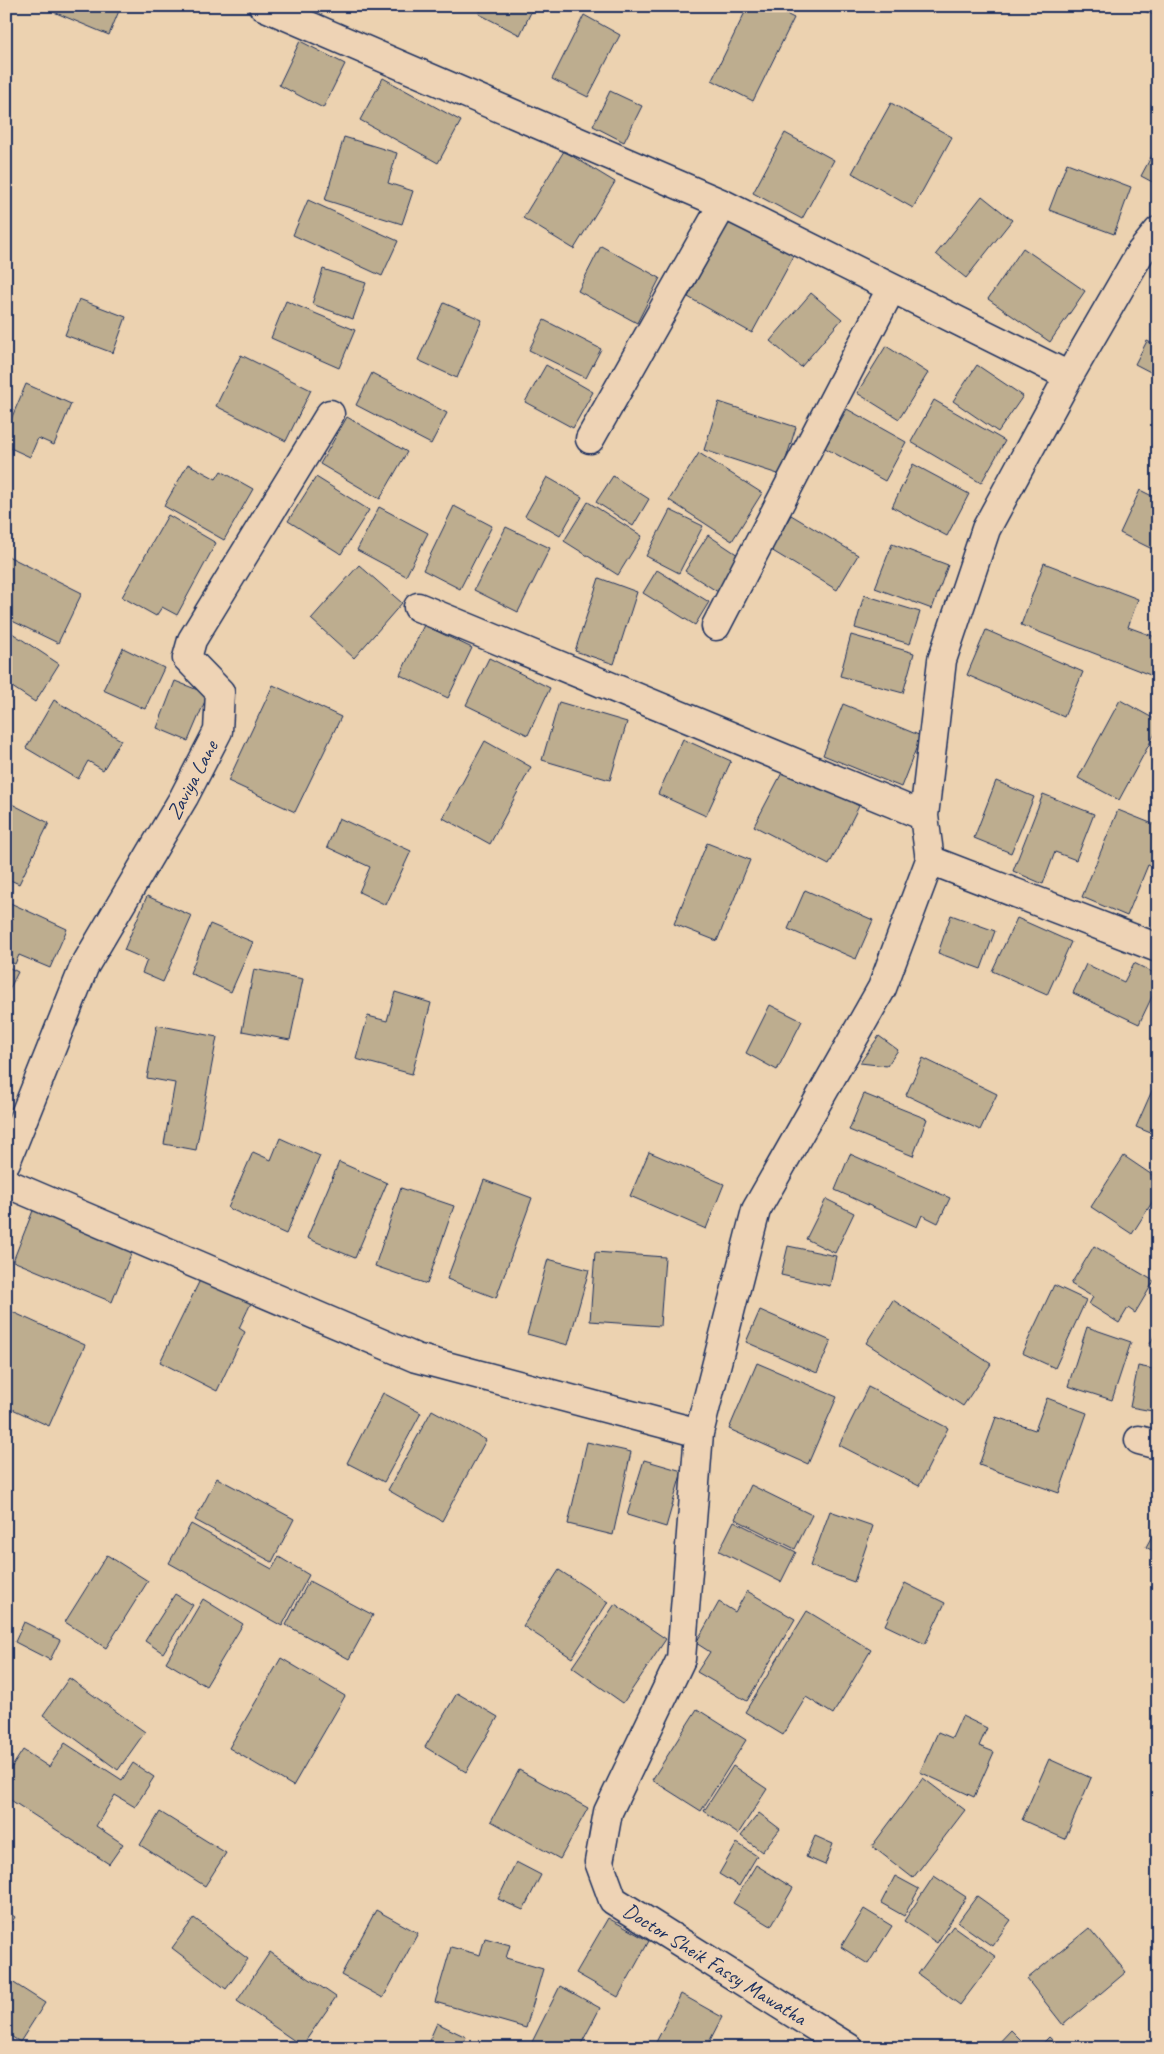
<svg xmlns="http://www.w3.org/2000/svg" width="1164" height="2054" viewBox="0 0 1164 2054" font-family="Caveat,sans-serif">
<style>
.building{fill:#bdad8f;stroke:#1b2f5e}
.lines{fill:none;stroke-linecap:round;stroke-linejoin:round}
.minor-casing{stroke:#1b2f5e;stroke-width:31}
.minor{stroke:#eed3b5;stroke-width:28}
.labels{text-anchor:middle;stroke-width:5;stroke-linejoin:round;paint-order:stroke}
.street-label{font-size:21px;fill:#1b2f5e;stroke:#eed3b5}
</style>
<rect width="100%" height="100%" fill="#ecd2b0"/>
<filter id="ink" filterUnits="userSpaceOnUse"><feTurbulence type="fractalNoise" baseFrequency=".02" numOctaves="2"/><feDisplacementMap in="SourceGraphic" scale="10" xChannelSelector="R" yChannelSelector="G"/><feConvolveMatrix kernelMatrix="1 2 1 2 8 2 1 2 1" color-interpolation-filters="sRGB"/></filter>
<g filter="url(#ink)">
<path class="building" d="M51 6H121L109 35 49 10Z
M482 6H534L520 35 479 14Z
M748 6H770L794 18 753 101 712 80Z
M1145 6H1158V16L1144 11Z
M584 15 620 35 588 97 552 79Z
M300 41 345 64 323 108 279 85Z
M383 78 461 121 438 163 360 120Z
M610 91 642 106 624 142 593 126Z
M891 103 952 137 913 208 852 173Z
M785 133 834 160 802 219 753 193Z
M344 137 397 153 388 183 413 191 402 224 325 200Z
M1158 144V185L1141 176Z
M564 151 615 182 574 249 523 218Z
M1067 163 1131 187 1114 234 1049 210Z
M982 196 1012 220 966 278 936 254Z
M308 200 398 241 382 276 293 235Z
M731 218 795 254 752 333 688 297Z
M601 246 660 278 637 323 578 291Z
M1023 248 1085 291 1050 342 988 299Z
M323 269 366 283 353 319 312 304Z
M811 293 842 319 801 367 770 341Z
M79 299 126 317 113 353 65 335Z
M286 301 355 330 339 368 271 338Z
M444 303 482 320 457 378 418 360Z
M544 320 601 349 586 378 529 350Z
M1147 341 1158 346V376L1135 364Z
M886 346 928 373 899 419 857 393Z
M241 355 311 390 286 441 216 406Z
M546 365 593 392 573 428 525 402Z
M977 365 1023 396 998 432 953 401Z
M372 373 447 413 431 444 356 405Z
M26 384 71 404 54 445 38 438 30 457 6 446V431Z
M934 400 1005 441 981 483 911 442Z
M719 402 796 427 781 475 704 450Z
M847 409 906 442 885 481 825 448Z
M347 417 407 452 380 499 320 464Z
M699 453 762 493 732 541 669 500Z
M188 464 216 479 221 471 253 489 224 540 164 506Z
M913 464 969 494 947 536 892 507Z
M613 476 649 499 633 526 596 502Z
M316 477 369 510 341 554 288 521Z
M547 477 582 497 560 536 525 516Z
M1140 490 1158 499V552L1120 533Z
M588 502 642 536 618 575 564 541Z
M454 506 492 526 460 589 423 570Z
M379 507 428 533 406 576 357 550Z
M670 510 703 526 679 573 646 556Z
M168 515 216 543 177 615 162 607 156 616 122 597Z
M791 515 858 555 837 590 771 550Z
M506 527 550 548 518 612 474 590Z
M708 535 741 557 718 592 685 571Z
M892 544 948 565 932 609 875 588Z
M6 555 82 593 58 643 6 618Z
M1044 563 1138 599 1128 627 1158 638V678L1021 625Z
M359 565 402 603 354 658 311 619Z
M657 570 709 602 695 625 643 593Z
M599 578 637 592 614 664 575 651Z
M864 595 920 612 910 644 855 628Z
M424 625 472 648 448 698 400 675Z
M6 629 59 664 35 702 6 683Z
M986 630 1083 672 1064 717 967 675Z
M851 635 914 653 903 693 840 676Z
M123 648 164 668 145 709 103 690Z
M489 658 550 688 528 735 466 705Z
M175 681 208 694 188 741 157 728Z
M273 685 341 717 295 812 228 781Z
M54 700 121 740 103 770 88 761 78 779 26 748Z
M1120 700 1158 721V728L1119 800 1078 778Z
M559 702 627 722 610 780 542 760Z
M843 704 921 736 901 787 823 755Z
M683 739 731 761 706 816 658 794Z
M485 741 531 767 490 844 443 818Z
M785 767 859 806 829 865 754 826Z
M996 781 1034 797 1011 853 974 838Z
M1043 794 1094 814 1076 860 1055 852 1043 884 1013 871Z
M6 801 49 823 19 884 6 878Z
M1118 810 1158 826V869L1148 865 1127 916 1082 897Z
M339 818 411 851 386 905 359 892 370 867 327 847Z
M707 843 750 860 717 941 674 924Z
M805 890 873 920 856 959 788 929Z
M147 896 192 916 163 982 142 973 147 960 124 950Z
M6 901 67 929 50 968 19 955 15 964 6 960Z
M951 915 995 931 981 969 938 953Z
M1017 918 1071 942 1047 995 992 971Z
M210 924 253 942 231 992 190 973Z
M1134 963 1158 975V984L1139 1024 1073 993 1086 964 1124 982Z
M6 966 18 972 6 996Z
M254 969 303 979 290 1040 242 1031Z
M395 992 431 1003 412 1074 356 1059 368 1016 387 1021Z
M770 1005 802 1021 777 1070 746 1053Z
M157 1025 217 1037 196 1150 164 1144 175 1083 147 1078Z
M879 1036 898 1050 887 1066 860 1063Z
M923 1058 997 1094 980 1130 906 1095Z
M1158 1077V1136L1136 1127Z
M864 1094 927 1119 913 1156 849 1130Z
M280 1138 320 1156 286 1234 228 1208 253 1152 271 1160Z
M649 1152 724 1184 706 1229 630 1196Z
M850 1154 950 1198 938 1223 922 1215 917 1227 835 1190Z
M1124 1156 1158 1179V1193L1132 1234 1091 1207Z
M339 1162 387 1183 355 1258 307 1238Z
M484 1180 532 1198 496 1298 447 1279Z
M401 1188 454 1206 427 1284 375 1266Z
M826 1199 854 1213 835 1253 806 1239Z
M34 1208 133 1249 112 1302 13 1261Z
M788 1246 836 1256 830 1286 781 1275Z
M1094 1246 1154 1281 1135 1313 1128 1308 1119 1323 1089 1304 1093 1297 1071 1284Z
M595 1252 665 1257 660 1326 590 1321Z
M548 1259 589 1270 568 1345 527 1334Z
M201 1278 251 1303 239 1328 245 1332 217 1391 160 1362Z
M1054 1285 1086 1300 1055 1368 1022 1353Z
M893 1300 991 1364 963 1406 866 1343Z
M6 1309 85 1345 49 1426 6 1406Z
M760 1310 831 1341 817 1373 746 1342Z
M1087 1327 1131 1342 1112 1400 1068 1386Z
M1158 1328V1351L1149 1346Z
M757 1363 837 1397 808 1464 729 1429Z
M1138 1366 1158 1370V1412L1130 1407Z
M868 1387 948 1428 919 1486 839 1445Z
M383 1393 421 1413 384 1482 347 1463Z
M1047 1398 1087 1413 1059 1493 979 1465 996 1417 1035 1430Z
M432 1410 486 1440 442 1521 388 1490Z
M587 1442 631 1452 613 1535 568 1524Z
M644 1460 682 1471 666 1527 627 1515Z
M217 1478 294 1519 272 1562 195 1520Z
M751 1485 812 1515 795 1549 735 1519Z
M830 1511 873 1526 854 1582 810 1566Z
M734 1521 796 1552 781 1582 719 1551Z
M191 1524 272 1569 279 1557 309 1575 282 1626 169 1563Z
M1158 1525V1554L1146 1547Z
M107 1555 148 1581 106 1648 65 1622Z
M559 1570 608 1602 572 1658 523 1626Z
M309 1581 373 1615 349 1659 286 1625Z
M905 1583 945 1603 925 1644 885 1625Z
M747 1591 795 1619 747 1701 697 1672 710 1652 696 1643 719 1602 735 1612Z
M175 1594 193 1605 163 1653 145 1641Z
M203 1599 243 1624 206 1686 166 1662Z
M615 1604 666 1639 623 1703 572 1667Z
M807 1611 871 1650 833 1714 806 1697 783 1735 745 1712Z
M24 1622 60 1640 50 1660 15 1642Z
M281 1658 345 1696 293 1786 229 1748Z
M69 1678 145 1732 118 1770 43 1715Z
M457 1693 498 1717 466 1772 425 1747Z
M697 1709 746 1740 701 1811 652 1780Z
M962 1716 987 1728 979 1746 994 1752 974 1797 920 1772 938 1732 952 1738Z
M65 1743 122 1780 133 1763 154 1777 135 1807 115 1795 96 1826 123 1844 109 1864 6 1797V1776L23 1750 49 1767Z
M1049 1759 1091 1778 1065 1839 1022 1820Z
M733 1766 767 1789 738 1834 704 1811Z
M519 1770 588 1808 560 1859 491 1821Z
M923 1778 965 1810 913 1878 872 1846Z
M160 1812 226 1853 205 1886 140 1845Z
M759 1813 780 1829 762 1852 741 1836Z
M815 1836 833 1844 825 1865 806 1857Z
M737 1843 757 1856 739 1886 719 1874Z
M516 1862 541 1875 523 1910 498 1899Z
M756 1865 793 1888 771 1926 733 1903Z
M895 1876 919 1889 904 1916 881 1903Z
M934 1876 966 1897 937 1943 904 1921Z
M977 1896 1011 1920 992 1946 958 1922Z
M864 1909 892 1926 868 1964 841 1947Z
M376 1910 418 1933 383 1998 341 1975Z
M6 1911 15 1917 6 1931Z
M194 1918 248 1959 226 1989 172 1948Z
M608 1918 649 1941 618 1997 576 1973Z
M953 1926 996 1957 960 2005 918 1974Z
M1089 1928 1126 1972 1063 2025 1027 1979Z
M485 1938 510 1945 506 1958 543 1969 526 2028 435 2002 451 1947 480 1955Z
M270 1952 336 1997 302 2046 237 2001Z
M6 1978 45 2003 20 2042 6 2033Z
M560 1986 600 2008 579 2048H529Z
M681 1994 722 2017 706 2048H653Z
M437 2023 466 2037 462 2047 464 2048H426Z
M1011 2030 1029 2048H994Z
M1049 2037 1061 2048H1038Z"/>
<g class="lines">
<g class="minor-casing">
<path id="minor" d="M263 6 723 204 1069 376
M590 439 723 204
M418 607 924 816
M716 626 891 289
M930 860 1158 948
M6 1162 84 967 184 797 218 731 220 692 187 658 192 640 330 414
M6 1183 416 1358 699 1433
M1139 1440 1158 1445
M849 2048 613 1900 599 1862 608 1812 681 1659 699 1433 756 1210 882 988 930 860 924 816 942 660 986 529 1069 376 1140 253 1158 231"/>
</g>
<use href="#minor" class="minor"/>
</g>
</g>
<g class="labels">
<g class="street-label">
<text transform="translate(192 780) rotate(-62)" y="7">Zaviya Lane</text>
<text transform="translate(715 1964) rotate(32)" y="7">Doctor Sheik Fassy Mawatha</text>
</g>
</g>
<rect width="1164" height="2054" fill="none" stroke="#eed3b5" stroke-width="25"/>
<rect x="12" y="12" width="1139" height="2029" fill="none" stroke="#1b2f5e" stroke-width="2" filter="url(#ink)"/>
</svg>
